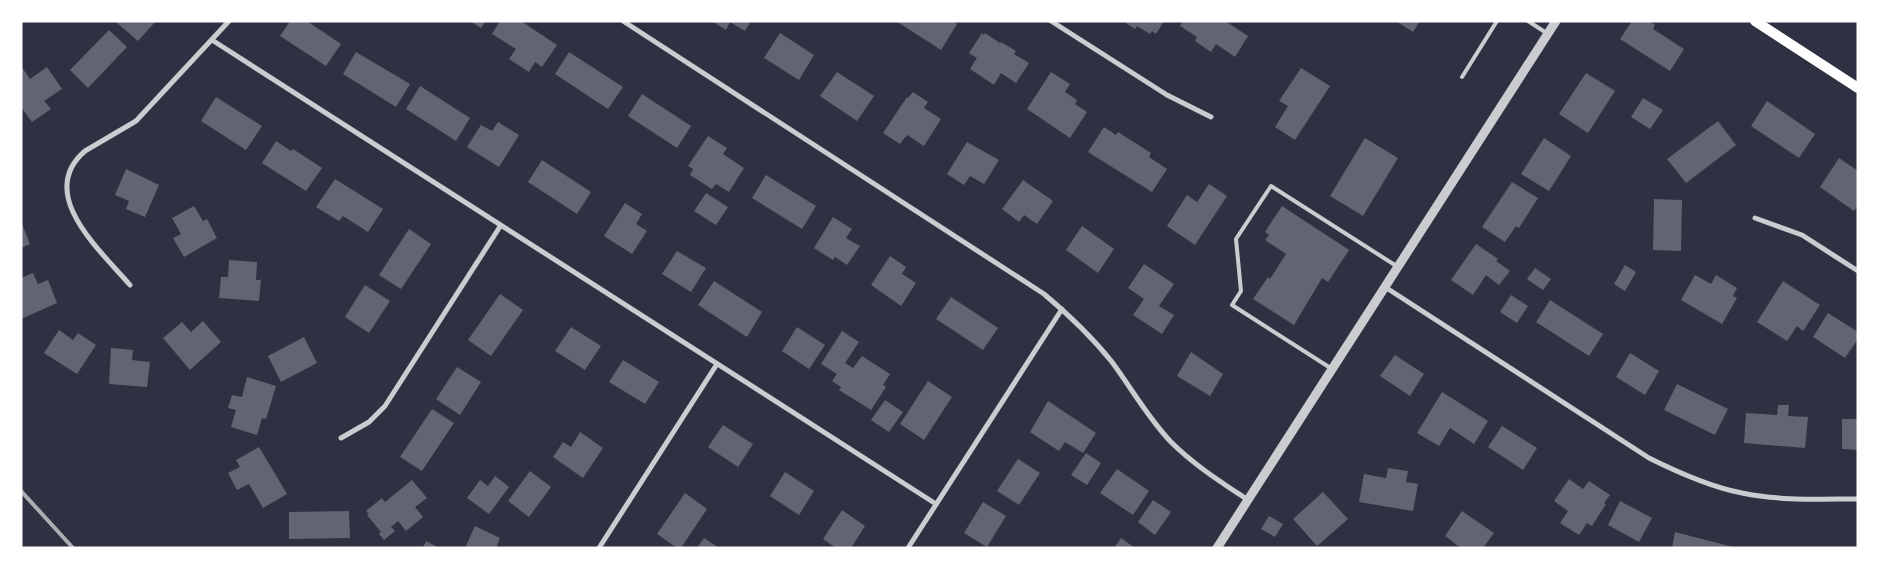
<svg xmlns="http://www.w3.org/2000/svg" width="1879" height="569" viewBox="0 0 1879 569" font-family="'Varela Round',sans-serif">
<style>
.building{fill:#626471}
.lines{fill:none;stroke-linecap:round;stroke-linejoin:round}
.service{stroke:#caccd0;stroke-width:4}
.minor{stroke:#caccd0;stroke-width:5}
.tertiary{stroke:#caccd0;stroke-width:9}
.secondary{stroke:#fff;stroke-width:10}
.rail{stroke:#abadb3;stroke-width:4}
</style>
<rect width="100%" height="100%" fill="#2d3142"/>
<path class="building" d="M119 21H156L138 41 117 23Z
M290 21H307L341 44 326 66 280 36Z
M470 21H486L481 28Z
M500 21H521L557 45 542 67 535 62 529 72 509 59 516 49 492 34Z
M712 21H751L745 31 730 22 726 30Z
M896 21H953L957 24 941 50Z
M1127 21H1164L1156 34 1152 31 1150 34 1137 26 1135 29 1126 23Z
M1183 21H1225L1248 36 1235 57 1216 44 1211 52 1195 41 1197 37 1180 26Z
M1396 21H1420L1413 32Z
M1632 21H1649L1655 25 1653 29 1684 49 1670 71 1620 39Z
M109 30 127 47 88 88 70 70Z
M780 33 814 55 799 80 764 58Z
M982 33 984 35 985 33 1000 43 1001 42 1016 51 1014 54 1029 63 1016 83 1001 73 994 85 970 69 977 58 969 53Z
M356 52 410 84 396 107 343 74Z
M569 52 623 87 608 109 555 74Z
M21 66 30 79 47 67 62 89 44 101 51 109 32 122 21 107Z
M1301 68 1330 86 1295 140 1275 127 1288 106 1279 101Z
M837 72 874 96 857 121 820 96Z
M1051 72 1070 84 1065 92 1077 100 1075 104 1087 112 1070 138 1027 109Z
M1586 73 1615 91 1588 133 1559 114Z
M420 86 470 118 456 141 406 109Z
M913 92 928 102 924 108 941 119 924 146 907 135 900 144 883 133 907 97 908 98Z
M642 94 691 126 677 148 628 116Z
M216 97 262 126 246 150 201 121Z
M1643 98 1663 110 1650 129 1631 117Z
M1767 101 1815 134 1799 158 1751 126Z
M1718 121 1736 145 1686 183 1667 159Z
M498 122 519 135 499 167 467 147 481 125 492 131Z
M1104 127 1116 135 1118 132 1151 153 1149 157 1167 169 1152 192 1088 152Z
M708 136 727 148 723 154 744 168 729 192 716 184 712 189 690 175 693 169 688 166Z
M1365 138 1398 158 1363 216 1330 196Z
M1544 138 1571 156 1549 191 1521 174Z
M276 141 291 151 293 149 322 168 306 191 262 163Z
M967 142 999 160 984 184 970 176 964 185 947 174Z
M1839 158 1858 171V206L1854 211 1820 187Z
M542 160 591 192 577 214 528 182Z
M126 169 159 185 145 217 126 209 129 201 115 195Z
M766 175 816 206 802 229 752 198Z
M335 179 383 209 368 232 343 216 339 221 316 207Z
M1023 180 1053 201 1037 224 1024 215 1019 222 1002 209Z
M1512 182 1538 198 1519 228 1516 226 1505 242 1482 227Z
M1209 184 1227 196 1195 245 1167 226 1187 195 1197 202Z
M706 193 728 207 716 225 694 211Z
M1654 199 1682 200 1681 251 1653 250Z
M625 203 642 214 636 224 647 231 632 254 604 236Z
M194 206 203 221 207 219 217 238 184 257 173 238 181 234 172 218Z
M1282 206 1349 250 1328 282 1322 278 1294 325 1253 299 1268 277 1270 279 1286 254 1265 240 1269 235 1265 232Z
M833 217 852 229 846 238 860 246 847 265 835 257 833 260 814 248Z
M21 221 30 244 21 248Z
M1082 226 1114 249 1098 273 1066 250Z
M409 229 431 244 401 289 379 275Z
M1476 244 1498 259 1496 261 1510 271 1499 285 1486 275 1473 295 1451 280Z
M677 251 706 268 691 292 662 274Z
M890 256 906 267 902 274 916 283 901 306 871 285Z
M229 260 257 262 256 280H261L259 301 219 298 221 277H228Z
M1144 264 1174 284 1159 306 1174 315 1162 334 1133 315 1144 299 1128 288Z
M1625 265 1636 272 1625 291 1614 284Z
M1535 268 1551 279 1543 290 1527 279Z
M33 273 38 284 48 280 57 303 21 319V278Z
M1695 275 1711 284 1716 275 1737 288 1733 296 1737 298 1722 324 1681 300Z
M714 281 762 312 747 337 698 305Z
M1783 281 1820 305 1803 331 1797 326 1787 341 1757 322Z
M365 285 390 301 369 333 345 317Z
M500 294 523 310 491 356 468 340Z
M1511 295 1528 306 1517 323 1500 312Z
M951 297 998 328 983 350 936 319Z
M1550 300 1603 334 1589 356 1536 322Z
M1828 313 1858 332V339L1845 358 1813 337Z
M203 321 221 342 190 370 163 338 182 322 191 332Z
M571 327 601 346 585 370 555 351Z
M797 327 825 345 809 369 782 351Z
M59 330 73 340 78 333 96 345 77 374 44 353Z
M842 331 859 342 845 363 853 368 862 356 890 374 883 385 886 387 871 410 839 390 841 387 832 381 837 374 821 364Z
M304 337 317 363 281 382 268 356Z
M111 348 133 350 132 360 150 362 147 387 109 384Z
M1191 352 1223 374 1210 396 1177 376Z
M1630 353 1659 371 1645 395 1616 377Z
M1395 355 1424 374 1410 396 1380 376Z
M623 360 659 382 645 404 609 382Z
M457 367 481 382 460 415 436 399Z
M247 377 276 386 266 419 262 418 257 435 231 427 236 410 228 408 232 395 242 397Z
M928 381 952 397 924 440 900 424Z
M1677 384 1728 409 1715 435 1664 410Z
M1442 392 1488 421 1474 444 1450 428 1439 446 1417 433Z
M885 400 903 412 889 432 871 420Z
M1048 401 1096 433 1083 453 1065 442 1059 451 1030 432Z
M1778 405H1789L1788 416 1808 417 1805 448 1744 443 1746 413 1777 415Z
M432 409 454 423 422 471 400 457Z
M1842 419H1858V450L1842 449Z
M723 425 753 444 738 467 708 447Z
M1502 426 1537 448 1523 470 1488 447Z
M580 432 603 448 583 478 553 457 563 442 571 447Z
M259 447 287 494 263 508 249 484 237 490 228 473 240 467 236 460Z
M1086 453 1101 463 1087 485 1071 475Z
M1018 459 1040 473 1019 505 997 491Z
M1388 468 1408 471 1406 482 1418 484 1413 511 1359 502 1364 474 1386 478Z
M1117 469 1149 491 1133 515 1100 493Z
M530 471 551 487 529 517 508 501Z
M785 472 814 491 799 515 770 496Z
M495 476 509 487 489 514 467 498 480 480 488 486Z
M1569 479 1583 489 1589 481 1610 495 1604 503 1606 504 1592 526 1587 523 1579 535 1560 523 1568 511 1554 501Z
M412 480 427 498 415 507 423 517 406 531 398 521 391 527 395 531 384 540 379 534 381 532 367 515 369 514 366 511 382 498 385 502Z
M1323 492 1348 519 1317 546 1293 519Z
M685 493 707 509 681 548H677L657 534Z
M1153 500 1171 512 1155 535 1138 522Z
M1620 501 1652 518 1639 542 1608 525Z
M983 502 1006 516 987 547 964 533Z
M842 510 865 526 851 548H836L823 539Z
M349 511 350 538 289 539V512Z
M1462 511 1494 533 1483 548H1461L1445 536Z
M1269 516 1283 524 1275 537 1261 529Z
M475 526 500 538 496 548H465Z
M1675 532 1733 547V548H1672Z
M704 538 719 548H697Z
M1121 538 1135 548H1114Z
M426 541 439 548H423Z"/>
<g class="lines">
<path class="service" d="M1528 21 1548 34
M1462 77 1497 21
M1332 369 1232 305 1241 291 1236 239 1271 186 1398 267"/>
<path class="minor" d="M623 21 1044 294C1069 315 1092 337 1112 362 1132 389 1148 418 1171 442 1194 465 1221 482 1248 500
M1051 21 1167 95 1211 117
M212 40 936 504
M1755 218 1802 235 1858 271
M130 285C101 251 35 194 85 151L136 121 229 21
M1385 287 1649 458C1679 473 1710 487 1742 493 1780 501 1819 499 1858 499
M341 438 369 422 385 406 501 225
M599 548 717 364
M908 548 1062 309"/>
<path class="tertiary" d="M1217 548 1556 21"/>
<path class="secondary" d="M1755 21 1858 88"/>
<path class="rail" d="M21 491 73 548"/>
</g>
<rect width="1879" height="569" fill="none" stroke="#ffffff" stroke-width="45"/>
</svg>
